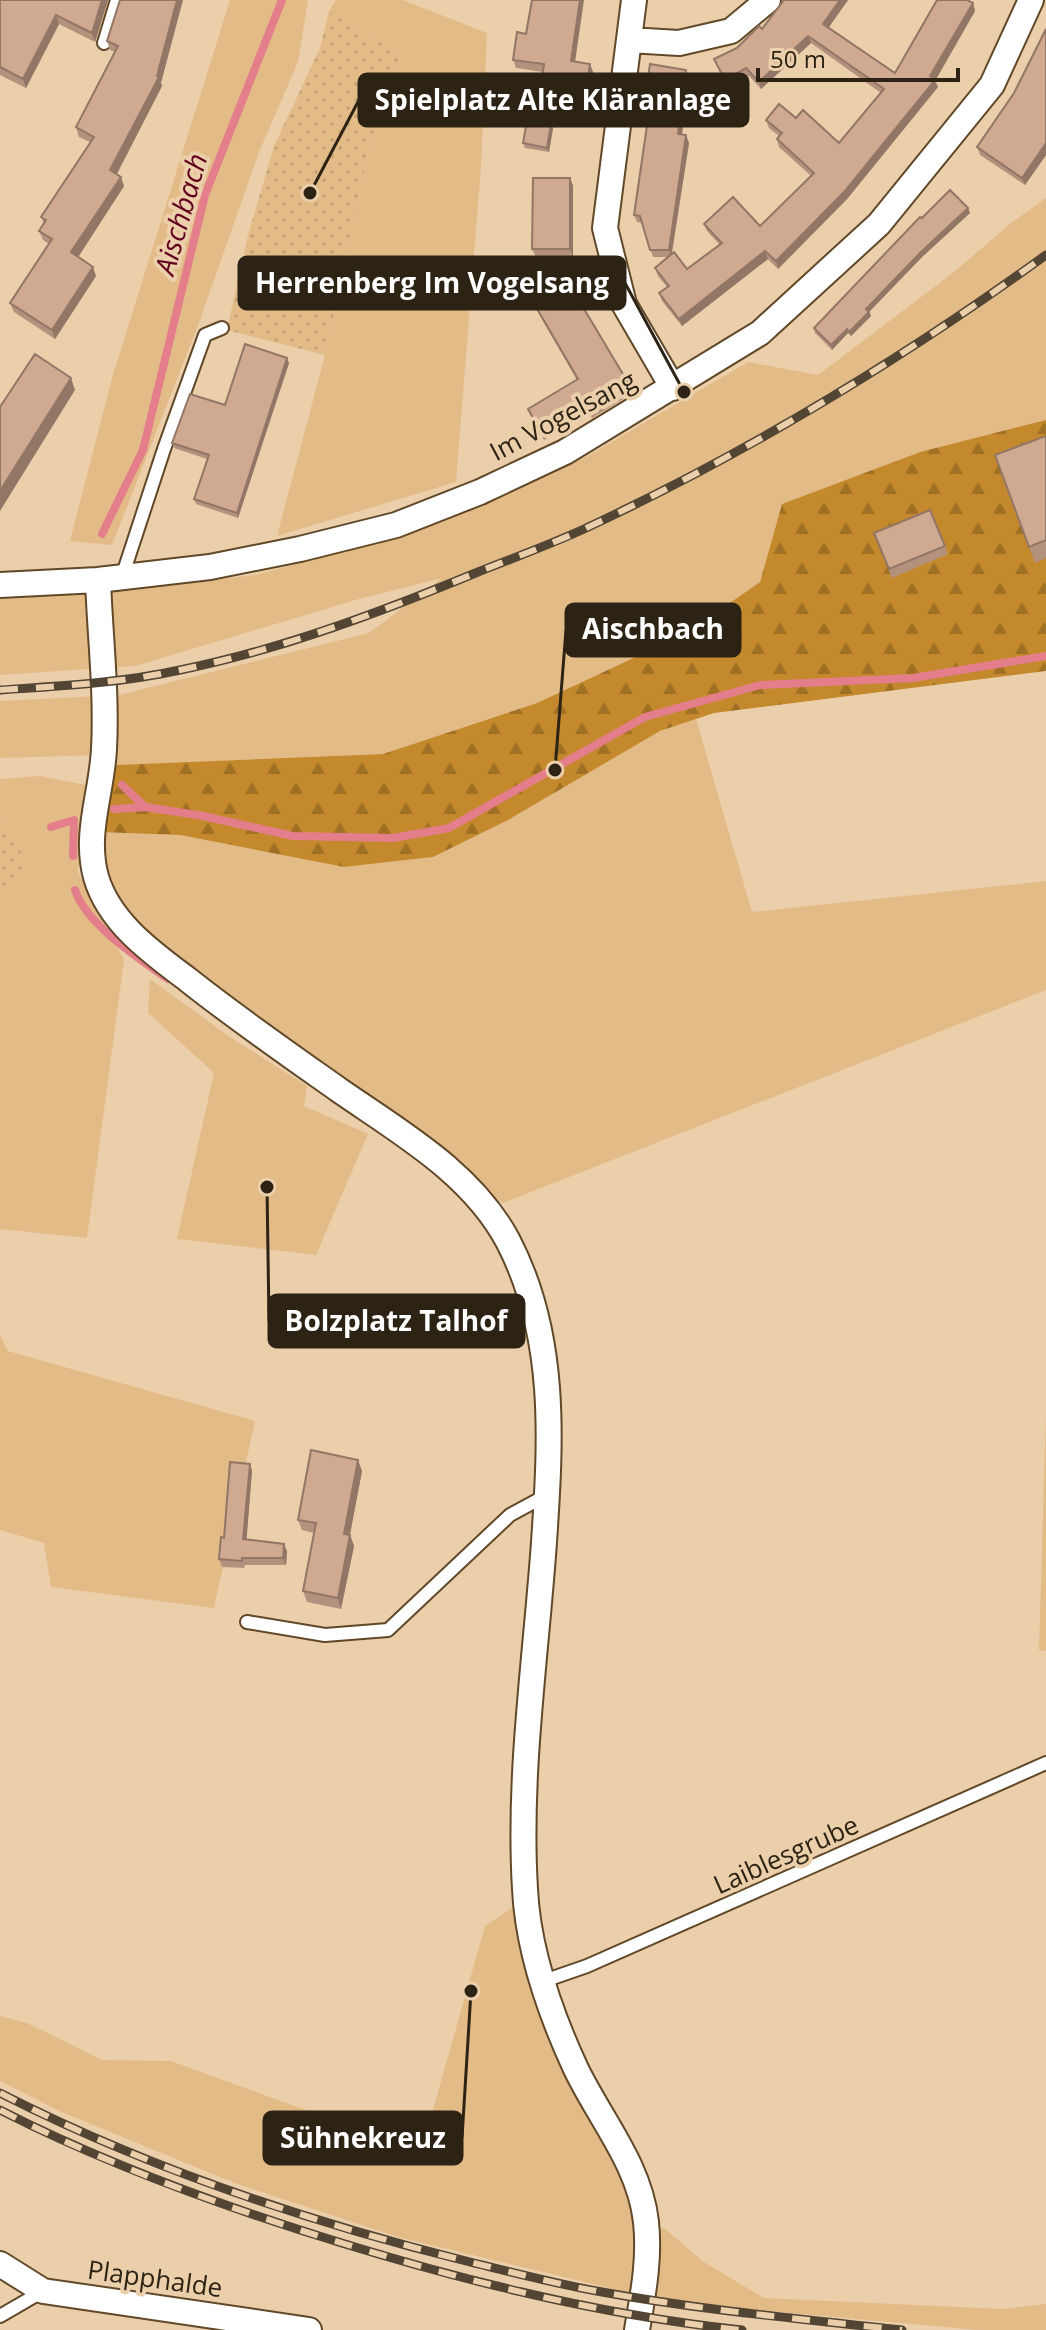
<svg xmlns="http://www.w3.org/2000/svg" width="1046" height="2330" viewBox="0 0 1046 2330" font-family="'Open Sans',sans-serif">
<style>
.grass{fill:#e3bb87}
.forest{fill:url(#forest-firs)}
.park{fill:url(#park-dots)}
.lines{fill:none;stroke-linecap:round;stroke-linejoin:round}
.stream{stroke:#e47e8a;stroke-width:8}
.service-casing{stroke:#604828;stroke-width:16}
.minor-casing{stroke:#604828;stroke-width:28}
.service{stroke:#fff;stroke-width:12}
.minor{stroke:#fff;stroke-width:24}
.rail-casing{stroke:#534533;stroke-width:9}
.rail{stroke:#ebcfab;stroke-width:6;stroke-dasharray:18;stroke-linecap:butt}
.wall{fill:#b3917d}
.shaded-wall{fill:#927666}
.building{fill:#d0a991;stroke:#927666;stroke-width:2}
.labels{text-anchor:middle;stroke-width:8;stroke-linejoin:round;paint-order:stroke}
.street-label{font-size:26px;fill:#2d2315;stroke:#ebcfab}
.water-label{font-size:28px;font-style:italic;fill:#60001d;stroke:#ebcfab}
.leader{fill:none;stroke:#2d2315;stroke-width:3}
.callout-dot{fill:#2d2315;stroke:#ebcfab;stroke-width:3}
.callout{fill:#2d2315;stroke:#2d2315;stroke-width:3}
.callout-label{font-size:28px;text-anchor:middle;font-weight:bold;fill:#fff}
</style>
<defs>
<pattern id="forest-firs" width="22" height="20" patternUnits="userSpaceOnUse" patternTransform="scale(2)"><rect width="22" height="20" fill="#c5892d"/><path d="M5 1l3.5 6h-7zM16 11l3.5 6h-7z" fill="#a07025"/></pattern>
<pattern id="park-dots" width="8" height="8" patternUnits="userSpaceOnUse" patternTransform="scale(2)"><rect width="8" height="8" fill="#e3bb87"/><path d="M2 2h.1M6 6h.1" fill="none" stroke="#c3a074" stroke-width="1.8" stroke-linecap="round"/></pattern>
</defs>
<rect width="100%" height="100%" fill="#ebcfab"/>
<path class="grass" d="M230 0H308L298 62 259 152 199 323 112 545 70 541 112 378Z
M336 0H403L487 33 481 167 456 482 277 536 325 355 369 147 401 55 329 11Z
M1046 198V420L920 452 782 504 760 582 687 633 537 703 383 754 116 765 104 755 0 758V701L119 695 369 633 442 578 359 599 135 666 0 675V599L134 590 255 575 364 546 444 521 584 458 748 362 818 375 954 272 1011 223Z
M696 719 752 912 1046 881V990L503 1203 291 1050 162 952 118 902 98 832 180 835 344 867 433 857 508 820 660 731Z
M40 776 86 785 82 860 77 870 124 960 87 1238 0 1229V888L30 870 0 816V779Z
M150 979 227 1035 307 1086 304 1106 368 1134 316 1255 177 1239 214 1073 148 1013Z
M0 1335 8 1351 255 1421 214 1608 51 1587 44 1543 0 1530Z
M1046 1412V1651L1039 1650Z
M515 1906 530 1985 567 2073 622 2175 636 2225 665 2229 704 2262 764 2298 1002 2309 1046 2304V2330H978L667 2302 398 2237 237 2184 59 2111 0 2081V2016L27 2023 102 2060 171 2061 421 2152 485 1926Z"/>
<path class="forest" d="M1046 420V671L714 713 660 731 508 820 433 857 344 867 180 835 98 832 116 765 383 754 537 703 687 633 760 582 782 504 920 452Z"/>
<path class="park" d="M329 11 401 55 369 147 325 355 227 330 247 239 274 146 320 48Z
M0 816 31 870 0 888Z"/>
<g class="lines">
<path class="stream" d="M102 534 143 450 205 195 282 0
M122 785 145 807
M114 809 145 807 203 816 293 836 393 838 449 828 645 717 760 685 913 678 1046 656
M51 827 74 820 73 856
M75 890C87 925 138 958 168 979"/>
<g class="service-casing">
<path id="service" d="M104 43 117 0
M122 577 164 449 205 335 222 328
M247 1622 325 1635 388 1630 510 1515 547 1495
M541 1982 587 1966 1046 1763
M0 2316 43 2291"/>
</g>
<g class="minor-casing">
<path id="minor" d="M634 0 605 228 624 304 673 388
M629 40 679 43 731 31 768 0
M98 580C100 636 107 693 104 749 102 793 84 833 96 877 109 922 151 952 187 979 236 1018 288 1054 339 1090 401 1133 472 1173 508 1241 557 1335 551 1439 544 1542 536 1657 518 1773 525 1889 528 1951 550 2013 576 2069 600 2119 640 2165 646 2222 650 2259 643 2294 637 2330
M0 585 98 580 210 567 300 549 396 525 480 492 565 452 760 333 879 224 992 85 1031 0
M0 2264 43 2291 309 2330"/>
</g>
<use href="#service" class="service"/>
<use href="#minor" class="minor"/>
<g class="rail-casing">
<path id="rail" d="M0 690C60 686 121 683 180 670 283 649 381 612 478 572 513 558 549 545 584 529 747 453 901 360 1046 255
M0 2093C147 2168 306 2221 466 2261 511 2272 556 2284 602 2292 701 2310 801 2319 902 2330
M0 2110C110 2166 227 2208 345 2244 475 2284 608 2316 742 2330"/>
</g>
<use href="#rail" class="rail"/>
</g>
<path class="wall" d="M0 0H108L95 42 59 24 26 88 0 75Z
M120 0 162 86 117 174 124 186 78 257 96 276 55 339 14 312 10 303 49 244 43 240 39 231 44 224 41 217 90 142 79 137 76 127 115 52 110 50 107 41Z
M848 0 829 27 895 73 973 3 975 11 935 81 938 87 847 199 778 269 768 259 682 326 662 301 659 293 667 287 658 276 655 268 668 257H653L642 223 637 222 634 215 649 112H647L644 104 689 77 682 135H686L689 143 672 253 687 269 720 245 707 231 704 224 760 226 811 176 779 147 777 139 779 136 769 128 766 120 796 118 839 143 881 93 811 43 761 89 749 76 728 88 714 59 737 48 762 29Z
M1046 29V155L1025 185 980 155 977 147 1014 93Z
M526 34 593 72 586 118 541 112 538 104 543 72 516 68 513 60Z
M553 128 549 152 525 148 523 143Z
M570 178 573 186V257H536L532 249Z
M968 208 970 213 922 257 869 312 871 316 851 336 848 333 832 350 815 333 814 328 922 218Z
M529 295 630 386 633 393 592 418 589 413 544 440 531 416 528 409 577 380 532 302Z
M289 363 238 518 196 504 194 499 207 459 174 448 172 443Z
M1046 436V558L1035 563 995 455Z
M930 510 948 554 892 578 874 533Z
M250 1464 252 1471 246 1540 287 1551 286 1565H245L244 1568 222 1567 219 1559 224 1538Z
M362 1471 350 1535 354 1546 341 1609 307 1602 303 1591 314 1533 302 1530 298 1520Z"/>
<path class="shaded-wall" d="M102 0H108L95 42 92 33Z
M177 0H183L161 83 162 86 114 179 110 170 157 76Z
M580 0H584L574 69 571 61Z
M840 0H848L826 31 823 24Z
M973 3 975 11 935 81 938 87 847 199 778 269 776 261 930 76Z
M56 15 59 24 26 88 23 79Z
M808 36 811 43 761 89 759 82Z
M590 64 593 72 586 118 583 110Z
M686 70 689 77 681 142 678 134Z
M551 124 553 128 549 152 547 148Z
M686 135 689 143 671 257 669 250Z
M1046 143V155L1025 185 1022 178Z
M121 177 124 186 75 262 71 252Z
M570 178 573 186V257L570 249Z
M968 208 970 213 922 257 869 312 871 316 851 336 849 332 866 309 920 253Z
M765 251 768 259 682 326 679 319Z
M93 267 96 276 55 339 52 330Z
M847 329 848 333 832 350 831 345Z
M287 358 289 363 238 518 237 513Z
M71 378 75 390 0 511V491Z
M358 1460 362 1471 348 1544 344 1534Z
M250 1464 252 1471 246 1547 243 1539Z
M350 1535 354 1546 341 1609 338 1598Z
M284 1544 287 1551 286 1565 283 1558Z"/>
<path class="building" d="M0 0H102L92 33 56 15 23 79 0 67Z
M120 0H177L157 76 159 77 110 170 121 177 71 252 93 267 52 330 10 303 52 239 39 231 46 220 41 217 94 137 76 127 118 46 107 41Z
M532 0H580L571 61 590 64 583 110 538 104 544 64 513 60 517 32 526 34Z
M784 0H840L823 24 895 73 937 0H967L973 3 930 76 935 80 845 191 776 261 765 251 679 319 659 293 669 286 655 268 674 252 687 269 722 243 704 224 733 197 760 226 814 173 777 139 782 133 766 120 779 104 796 118 803 110 839 143 884 89 808 36 759 82 746 68 725 80 714 59 737 48 759 26 762 29Z
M1046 29V143L1022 178 977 147 1014 93Z
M650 64 686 70 678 134 686 135 669 250H650L640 216 634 215 650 105 644 104Z
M527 120 551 124 547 148 523 143Z
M533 178H570V249H532Z
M950 190 968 208 920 253 866 309 869 312 849 332 847 329 831 345 814 328 920 217 922 218Z
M568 282 630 386 589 411 587 406 542 433 528 409 578 379 529 295Z
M245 344 287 358 237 513 194 499 209 455 172 443 190 394 225 405Z
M35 354 71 378 0 491V407Z
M1046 436V540L1029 547 995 455Z
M930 510 945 546 889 569 874 533Z
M311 1450 358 1460 344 1534 350 1535 338 1598 303 1591 316 1523 298 1520Z
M230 1462 250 1464 243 1539 284 1544 283 1558H242V1561L219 1559 221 1537 224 1538Z"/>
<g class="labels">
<g class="street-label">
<text transform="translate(563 416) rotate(-28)" y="9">Im Vogelsang</text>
<text transform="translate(786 1855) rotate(-24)" y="9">Laiblesgrube</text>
<text transform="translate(155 2279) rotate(8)" y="9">Plapphalde</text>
</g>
<g class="water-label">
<text transform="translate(181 214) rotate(-74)" y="10">Aischbach</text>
</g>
</g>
<path class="leader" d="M310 193L359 100M684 392L625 283M555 770L566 630M267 1187L269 1321M471 1991L462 2138"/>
<g class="callout-dot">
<circle cx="310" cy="193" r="8"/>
<circle cx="684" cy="392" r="8"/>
<circle cx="555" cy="770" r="8"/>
<circle cx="267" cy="1187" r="8"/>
<circle cx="471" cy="1991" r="8"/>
</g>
<g class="callout">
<rect x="359" y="74" width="389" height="52" rx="8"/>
<rect x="239" y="257" width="386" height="52" rx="8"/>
<rect x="566" y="604" width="174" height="52" rx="8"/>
<rect x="269" y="1295" width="255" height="52" rx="8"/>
<rect x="264" y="2112" width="198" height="52" rx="8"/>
</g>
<g class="callout-label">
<text x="553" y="110">Spielplatz Alte Kläranlage</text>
<text x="432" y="293">Herrenberg Im Vogelsang</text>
<text x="653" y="639">Aischbach</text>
<text x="396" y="1331">Bolzplatz Talhof</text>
<text x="363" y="2148">Sühnekreuz</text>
</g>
<path d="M758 68v12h200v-12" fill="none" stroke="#2d2315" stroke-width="4"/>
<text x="770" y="68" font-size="24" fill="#2d2315" stroke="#ebcfab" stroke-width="6" paint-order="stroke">50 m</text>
</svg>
